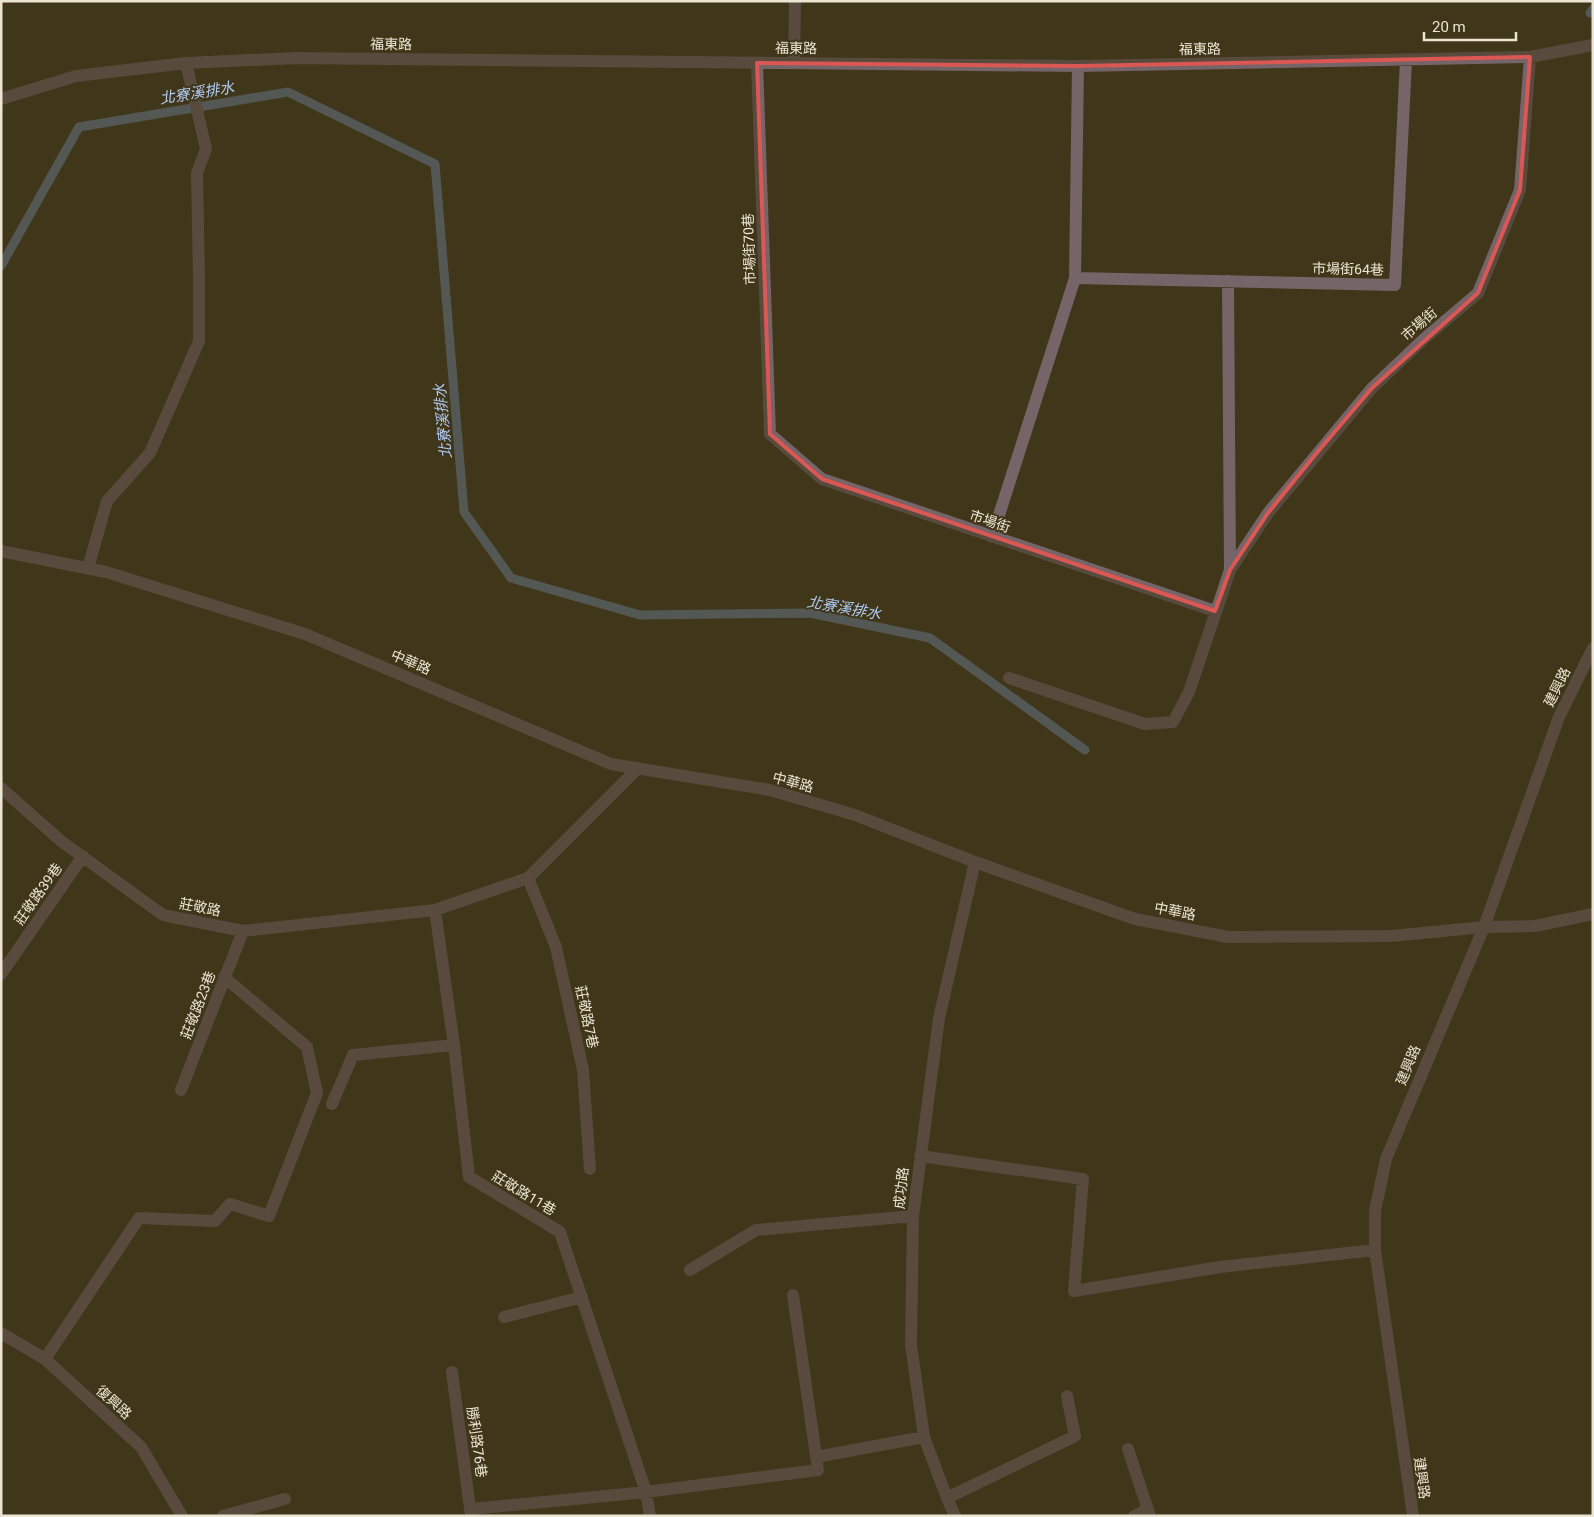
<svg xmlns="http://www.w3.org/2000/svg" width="1594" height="1517" viewBox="0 0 1594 1517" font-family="Roboto,'Noto Sans TC',sans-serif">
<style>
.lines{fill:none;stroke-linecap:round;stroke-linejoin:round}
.stream{stroke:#6e809c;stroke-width:9}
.minor{stroke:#756468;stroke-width:12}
.marked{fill:none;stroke:#db5753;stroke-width:4;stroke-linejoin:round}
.labels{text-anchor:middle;stroke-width:4;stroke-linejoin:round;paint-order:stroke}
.street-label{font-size:14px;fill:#ebe5d3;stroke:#403619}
.water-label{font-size:15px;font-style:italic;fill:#b1ccf8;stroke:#403619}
</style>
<rect width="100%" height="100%" fill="#403619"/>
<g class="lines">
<path class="stream" d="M1590 13 1593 9
M1 266 79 127 288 92 435 164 464 512 511 578 640 615 810 613 930 638 1085 750"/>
<path class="minor" d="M757 63 770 434 822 479 1215 611
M794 63 795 1
M1 99 76 76 186 63 296 58 1078 66 1530 57 1593 45
M1075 278 1395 285 1406 60
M1228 281 1230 570
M992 537 1075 278 1078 66
M1 551 106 572 305 634 611 764 770 790 855 815 975 862 1135 919 1228 937 1391 936 1484 927 1535 926 1593 914
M88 568 107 501 150 453 199 341V281L197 173 206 149 186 63
M1009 678 1145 724 1173 722 1189 692 1230 570 1268 513 1372 388 1425 338 1478 293 1520 190 1530 57
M1 788 61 841 163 915 243 931 435 910 528 878 638 768
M528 878 556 947 583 1070 590 1169
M435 910 454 1045 469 1177 560 1232 646 1492 650 1516
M1 974 83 856
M181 1090 243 931
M332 1104 353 1055 454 1045
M920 1156 1083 1179 1074 1291 1220 1267 1375 1250
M690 1270 756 1230 913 1216
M504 1317 582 1297
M1 1333 45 1359 141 1447 182 1516
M45 1359 139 1218 215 1221 230 1204 269 1216 317 1093 307 1047 224 977
M452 1372 471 1516
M1128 1449 1150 1516
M816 1457 924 1437
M947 1498 1075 1436 1067 1396
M471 1509 646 1492 818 1470 793 1295
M223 1516 285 1499
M955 1516 947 1498 924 1437 911 1345 913 1216 939 1018 975 862
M1134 1516 1148 1509
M1413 1516 1375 1250V1211L1386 1159 1484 927 1559 717 1593 648"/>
</g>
<path d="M0 0H1594V1517H0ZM1530 57 1520 190 1478 293 1372 388 1315 455 1268 513 1230 570 1215 611 822 479 770 434 757 63 1078 66Z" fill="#403619" fill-opacity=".55" fill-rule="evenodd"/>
<path class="marked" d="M1530 57 1520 190 1478 293 1372 388 1315 455 1268 513 1230 570 1215 611 822 479 770 434 757 63 1078 66Z"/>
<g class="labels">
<g class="street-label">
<text transform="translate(391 44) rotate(1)" y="5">福東路</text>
<text transform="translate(796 48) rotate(1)" y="5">福東路</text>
<text transform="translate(1200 49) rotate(-1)" y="5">福東路</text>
<text transform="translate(749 249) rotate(-92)" y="5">市場街70巷</text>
<text transform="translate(1348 269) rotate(1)" y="5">市場街64巷</text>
<text transform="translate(1419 324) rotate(-41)" y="5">市場街</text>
<text transform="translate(990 521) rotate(19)" y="5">市場街</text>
<text transform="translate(411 662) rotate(23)" y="5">中華路</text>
<text transform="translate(1557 687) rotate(-64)" y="5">建興路</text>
<text transform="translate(793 782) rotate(15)" y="5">中華路</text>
<text transform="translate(38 894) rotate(-55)" y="5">莊敬路39巷</text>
<text transform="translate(200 907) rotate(11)" y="5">莊敬路</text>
<text transform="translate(1175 911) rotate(11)" y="5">中華路</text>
<text transform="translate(198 1005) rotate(-69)" y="5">莊敬路23巷</text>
<text transform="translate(587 1017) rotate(78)" y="5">莊敬路7巷</text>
<text transform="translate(1408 1065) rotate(-68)" y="5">建興路</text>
<text transform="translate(901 1188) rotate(-84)" y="5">成功路</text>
<text transform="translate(524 1193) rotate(31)" y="5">莊敬路11巷</text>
<text transform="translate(114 1402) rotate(42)" y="5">復興路</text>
<text transform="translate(477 1442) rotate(82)" y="5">勝利路76巷</text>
<text transform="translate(1422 1478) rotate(82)" y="5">建興路</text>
</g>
<g class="water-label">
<text transform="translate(197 93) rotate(-9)" y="5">北寮溪排水</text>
<text transform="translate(443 421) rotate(-95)" y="5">北寮溪排水</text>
<text transform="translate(844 608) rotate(10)" y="5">北寮溪排水</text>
</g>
</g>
<rect width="1594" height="1517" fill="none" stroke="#ebe5d3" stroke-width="5"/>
<path d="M1424 32v8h92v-8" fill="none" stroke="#ebe5d3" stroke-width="2.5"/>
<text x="1432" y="32" font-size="15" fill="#ebe5d3" stroke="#403619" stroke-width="4" paint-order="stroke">20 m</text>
</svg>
